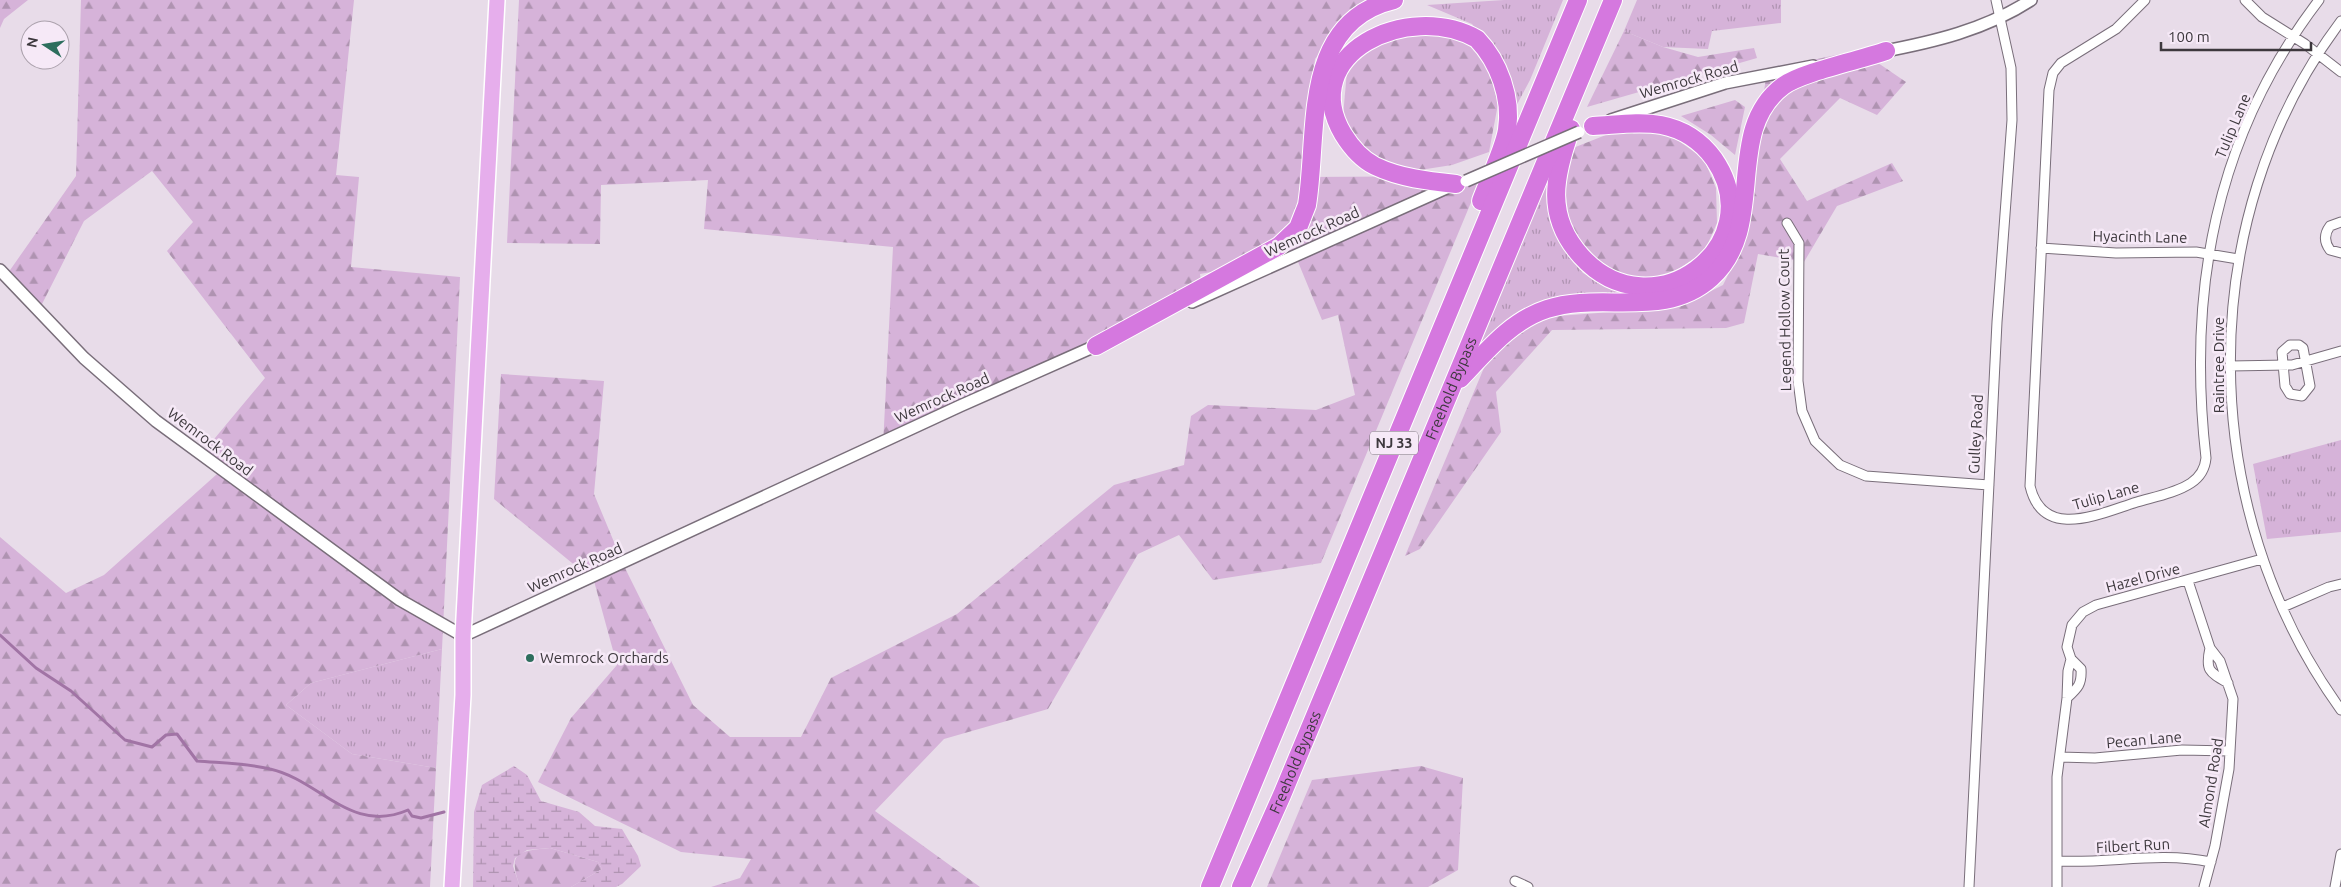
<svg xmlns="http://www.w3.org/2000/svg" width="2341" height="887" viewBox="0 0 2341 887" font-family="Ubuntu,sans-serif">
<style>
.grass{fill:url(#grass-tufts)}
.forest{fill:url(#forest-firs)}
.wetland{fill:url(#wetland-marsh)}
.lines{fill:none;stroke-linecap:round;stroke-linejoin:round}
.stream{stroke:#a174a5;stroke-width:3}
.minor-casing{stroke:#796e7a;stroke-width:11}
.tertiary-casing{stroke:#796e7a;stroke-width:14}
.primary-casing{stroke:#fff;stroke-width:18}
.motorway-casing{stroke:#fff;stroke-width:20}
.minor{stroke:#fff;stroke-width:9}
.tertiary{stroke:#fff;stroke-width:11}
.primary{stroke:#e6aeec;stroke-width:15}
.motorway{stroke:#d578df;stroke-width:18}
.tertiary-bridge-casing{stroke:#796e7a;stroke-width:14;stroke-linecap:butt}
.tertiary-bridge{stroke:#fff;stroke-width:11}
.poi-dot{fill:#2d6e5d;stroke:#f6e9f7;stroke-width:2}
.labels{text-anchor:middle;stroke-width:5;stroke-linejoin:round;paint-order:stroke}
.shield{fill:#f6e9f7;stroke:#746d75;stroke-width:1}
.shield-label{font-size:14px;font-weight:bold;fill:#3d383d}
.street-label{font-size:15px;fill:#3d383d;stroke:#f6e9f7}
.poi-label{font-size:15px;fill:#3d383d;stroke:#f6e9f7;text-anchor:start}
</style>
<defs>
<pattern id="grass-tufts" width="24" height="20" patternUnits="userSpaceOnUse" patternTransform="scale(1.25)"><rect width="24" height="20" fill="#d6b3d9"/><path d="M3 7l-1-3M5 7V3M7 7l1-3M15 17l-1-3M17 17v-4M19 17l1-3" fill="none" stroke="#af93b1"/></pattern>
<pattern id="forest-firs" width="22" height="20" patternUnits="userSpaceOnUse" patternTransform="scale(1.25)"><rect width="22" height="20" fill="#d6b3d9"/><path d="M5 1l3.5 6h-7zM16 11l3.5 6h-7z" fill="#af93b1"/></pattern>
<pattern id="wetland-marsh" width="20" height="14" patternUnits="userSpaceOnUse" patternTransform="scale(1.25)"><rect width="20" height="14" fill="#d6b3d9"/><path d="M1 5h8M5 5V1M11 12h8M15 12V8" fill="none" stroke="#af93b1"/></pattern>
</defs>
<rect width="100%" height="100%" fill="#e8dce9"/>
<path class="grass" d="M1504 0H1563L1530 80 1512 114 1503 63 1472 24 1427 5Z
M1637 0H1781V23L1712 31 1708 49 1663 47 1624 31Z
M1546 177 1550 222 1567 254 1583 273 1612 289 1633 295 1537 304 1505 322 1478 349Z
M2341 440V532L2267 539 2253 464Z
M442 649 436 768 352 754 286 705 311 683Z"/>
<path class="forest" d="M0 0H28L4 19 0 28Z
M81 0H354L336 175 359 177 351 267 460 277 442 649 311 683 286 705 352 754 436 768 430 887H0V537L66 593 104 575 226 466 205 450 265 378 167 251 193 222 152 171 84 221 41 306 8 273 76 176Z
M519 0H1397L1356 6 1315 59 1302 177 1482 176 1321 563 1213 580 1179 535 1138 554 1048 709 944 739 875 811 980 887H711L740 878 751 859 681 852 538 782 571 718 617 665 594 581 494 499 501 374 604 381 594 494 624 566 693 705 730 737H801L831 678 957 614 1114 485 1184 465 1191 416 1208 405 1316 410 1355 395 1338 315 1322 320 1296 257 1200 274 1203 297 883 446 893 247 704 229 708 180 601 185 600 244 507 243Z
M1401 21 1462 38 1488 65 1498 104 1489 152 1452 165 1420 170 1387 163 1363 149 1343 116 1347 71 1360 45Z
M1624 31 1663 47 1698 57 1754 48 1757 58 1587 107Z
M1859 50 1906 82 1877 115 1840 98 1780 159 1807 201 1892 163 1903 181 1837 206 1804 262 1758 254 1744 323 1726 328 1552 330 1496 392 1501 432 1420 549 1405 556 1499 332 1544 317 1679 307 1723 285 1743 245 1767 70Z
M1735 100 1745 107 1735 155 1711 135 1681 116Z
M1616 131H1665L1704 159 1716 188 1717 223 1704 252 1677 270 1647 282 1613 273 1584 251 1570 227 1565 189 1573 148Z
M1421 766 1463 778 1458 870 1428 887H1267L1312 780Z
M550 848 598 862 602 869 571 887H520C508 853 516 851 550 848Z"/>
<path class="wetland" d="M514 766 527 775 541 801 579 812 595 826 622 829 638 856 641 866 622 884 616 887H571L602 869 598 862 550 848 527 850 515 858 513 866 520 887H473L474 812 482 785Z"/>
<g class="lines">
<path class="stream" d="M0 635 36 668 71 691 125 740 152 747 166 735 177 734 197 761C221 763 247 763 270 769 320 780 351 835 408 810L412 816 421 818 444 812"/>
<g class="minor-casing">
<path id="minor" d="M2145 0 2116 29 2061 63 2053 73 2049 90 2030 486C2043 542 2101 513 2137 502 2154 497 2176 493 2191 483 2200 477 2205 469 2206 458 2187 291 2215 136 2319 0
M2245 0 2262 17 2305 44 2341 72
M2341 21C2191 220 2196 510 2341 710
M2341 222 2330 226C2324 234 2324 242 2330 250L2341 253
M1787 223 1799 243 1798 381 1802 411 1815 441 1840 465 1866 476 1989 485
M2041 248 2116 253 2196 252 2238 259
M2290 345H2299L2303 348 2310 386 2302 396 2290 394 2285 386 2282 352Z
M2230 366 2292 365 2341 351
M2188 581 2210 648 2220 661 2233 699 2229 769 2215 846 2204 887
M2283 607 2329 587 2341 584
M2210 648C2205 670 2209 672 2228 683
M2067 698C2078 688 2082 684 2081 669L2071 659
M2060 757 2095 758 2182 750 2230 751
M2057 861C2110 864 2158 851 2211 862
M1515 881 1528 887
M1969 887 1997 322 2012 120 2011 68 1996 0
M2057 887V777L2067 698 2068 671 2071 659 2067 647 2072 625 2083 612 2096 605 2262 559
M2335 887 2341 854"/>
</g>
<g class="tertiary-casing">
<path id="tertiary" d="M1880 52C1933 42 1985 30 2031 0
M1611 120 1725 83 1813 66
M0 270 84 358 156 421 400 600 463 636 960 406 1102 343
M1192 302 1453 185"/>
</g>
<g class="primary-casing">
<path id="primary" d="M452 887 463 695V636L497 0"/>
</g>
<g class="motorway-casing">
<g id="motorway">
<path d="M1571 129C1554 176 1545 216 1581 256 1652 335 1773 245 1714 159 1701 141 1682 129 1661 125 1639 121 1615 125 1593 126"/>
<path d="M1456 184C1428 181 1400 178 1375 166 1361 159 1351 147 1343 134 1296 54 1408 0 1477 39 1499 62 1512 98 1507 130 1504 149 1488 182 1481 201"/>
<path d="M1096 346 1279 246 1298 228 1307 205C1319 132 1300 22 1394 0"/>
<path d="M1460 379C1486 352 1510 321 1547 309 1601 291 1664 320 1711 278 1769 226 1722 132 1783 86 1802 72 1861 60 1886 51"/>
<path d="M1210 887 1578 0"/>
<path id="s1" d="M1241 887 1282 795 1613 0"/>
</g>
</g>
<use href="#minor" class="minor"/>
<use href="#tertiary" class="tertiary"/>
<use href="#primary" class="primary"/>
<use href="#motorway" class="motorway"/>
<g class="tertiary-bridge-casing">
<path id="tertiary-bridge" d="M1466 181 1579 132"/>
</g>
<use href="#tertiary-bridge" class="tertiary-bridge"/>
</g>
<circle class="poi-dot" cx="530" cy="658" r="5"/>
<g class="labels">
<rect class="shield" x="1370" y="431.5" width="48" height="23" rx="4"/>
<g class="shield-label">
<text x="1394" y="448">NJ 33</text>
</g>
<g class="street-label">
<text transform="translate(1689 80) rotate(-16)" y="5">Wemrock Road</text>
<text transform="translate(2233 126) rotate(-67)" y="5">Tulip Lane</text>
<text transform="translate(1312 232) rotate(-24)" y="5">Wemrock Road</text>
<text transform="translate(2140 237) rotate(1)" y="5">Hyacinth Lane</text>
<text transform="translate(1785 320) rotate(-91)" y="5">Legend Hollow Court</text>
<text transform="translate(2219 365) rotate(-90)" y="5">Raintree Drive</text>
<text dy="5" stroke="none"><textPath href="#s1" startOffset="541">Freehold Bypass</textPath></text>
<text transform="translate(942 398) rotate(-24)" y="5">Wemrock Road</text>
<text transform="translate(1976 434) rotate(-87)" y="5">Gulley Road</text>
<text transform="translate(210 442) rotate(37)" y="5">Wemrock Road</text>
<text transform="translate(2106 496) rotate(-16)" y="5">Tulip Lane</text>
<text transform="translate(575 568) rotate(-24)" y="5">Wemrock Road</text>
<text transform="translate(2143 578) rotate(-15)" y="5">Hazel Drive</text>
<text transform="translate(2144 740) rotate(-5)" y="5">Pecan Lane</text>
<text dy="5" stroke="none"><textPath href="#s1" startOffset="136">Freehold Bypass</textPath></text>
<text transform="translate(2211 783) rotate(-81)" y="5">Almond Road</text>
<text transform="translate(2133 846) rotate(-3)" y="5">Filbert Run</text>
</g>
<g class="poi-label">
<text x="540" y="663">Wemrock Orchards</text>
</g>
</g>
<g transform="translate(45 45) rotate(282)"><circle r="24" fill="#f6e9f7" stroke="#aca2ad"/>
<path d="M0-4L9 19L0 12L-9 19Z" fill="#2d6e5d"/>
<text y="-8" font-size="14" font-weight="bold" text-anchor="middle" fill="#3d383d">N</text>
</g>
<path d="M2161 42v8h150v-8" fill="none" stroke="#3d383d" stroke-width="2.5"/>
<text x="2168" y="42" font-size="15" fill="#3d383d" stroke="#f6e9f7" stroke-width="4" paint-order="stroke">100 m</text>
</svg>
